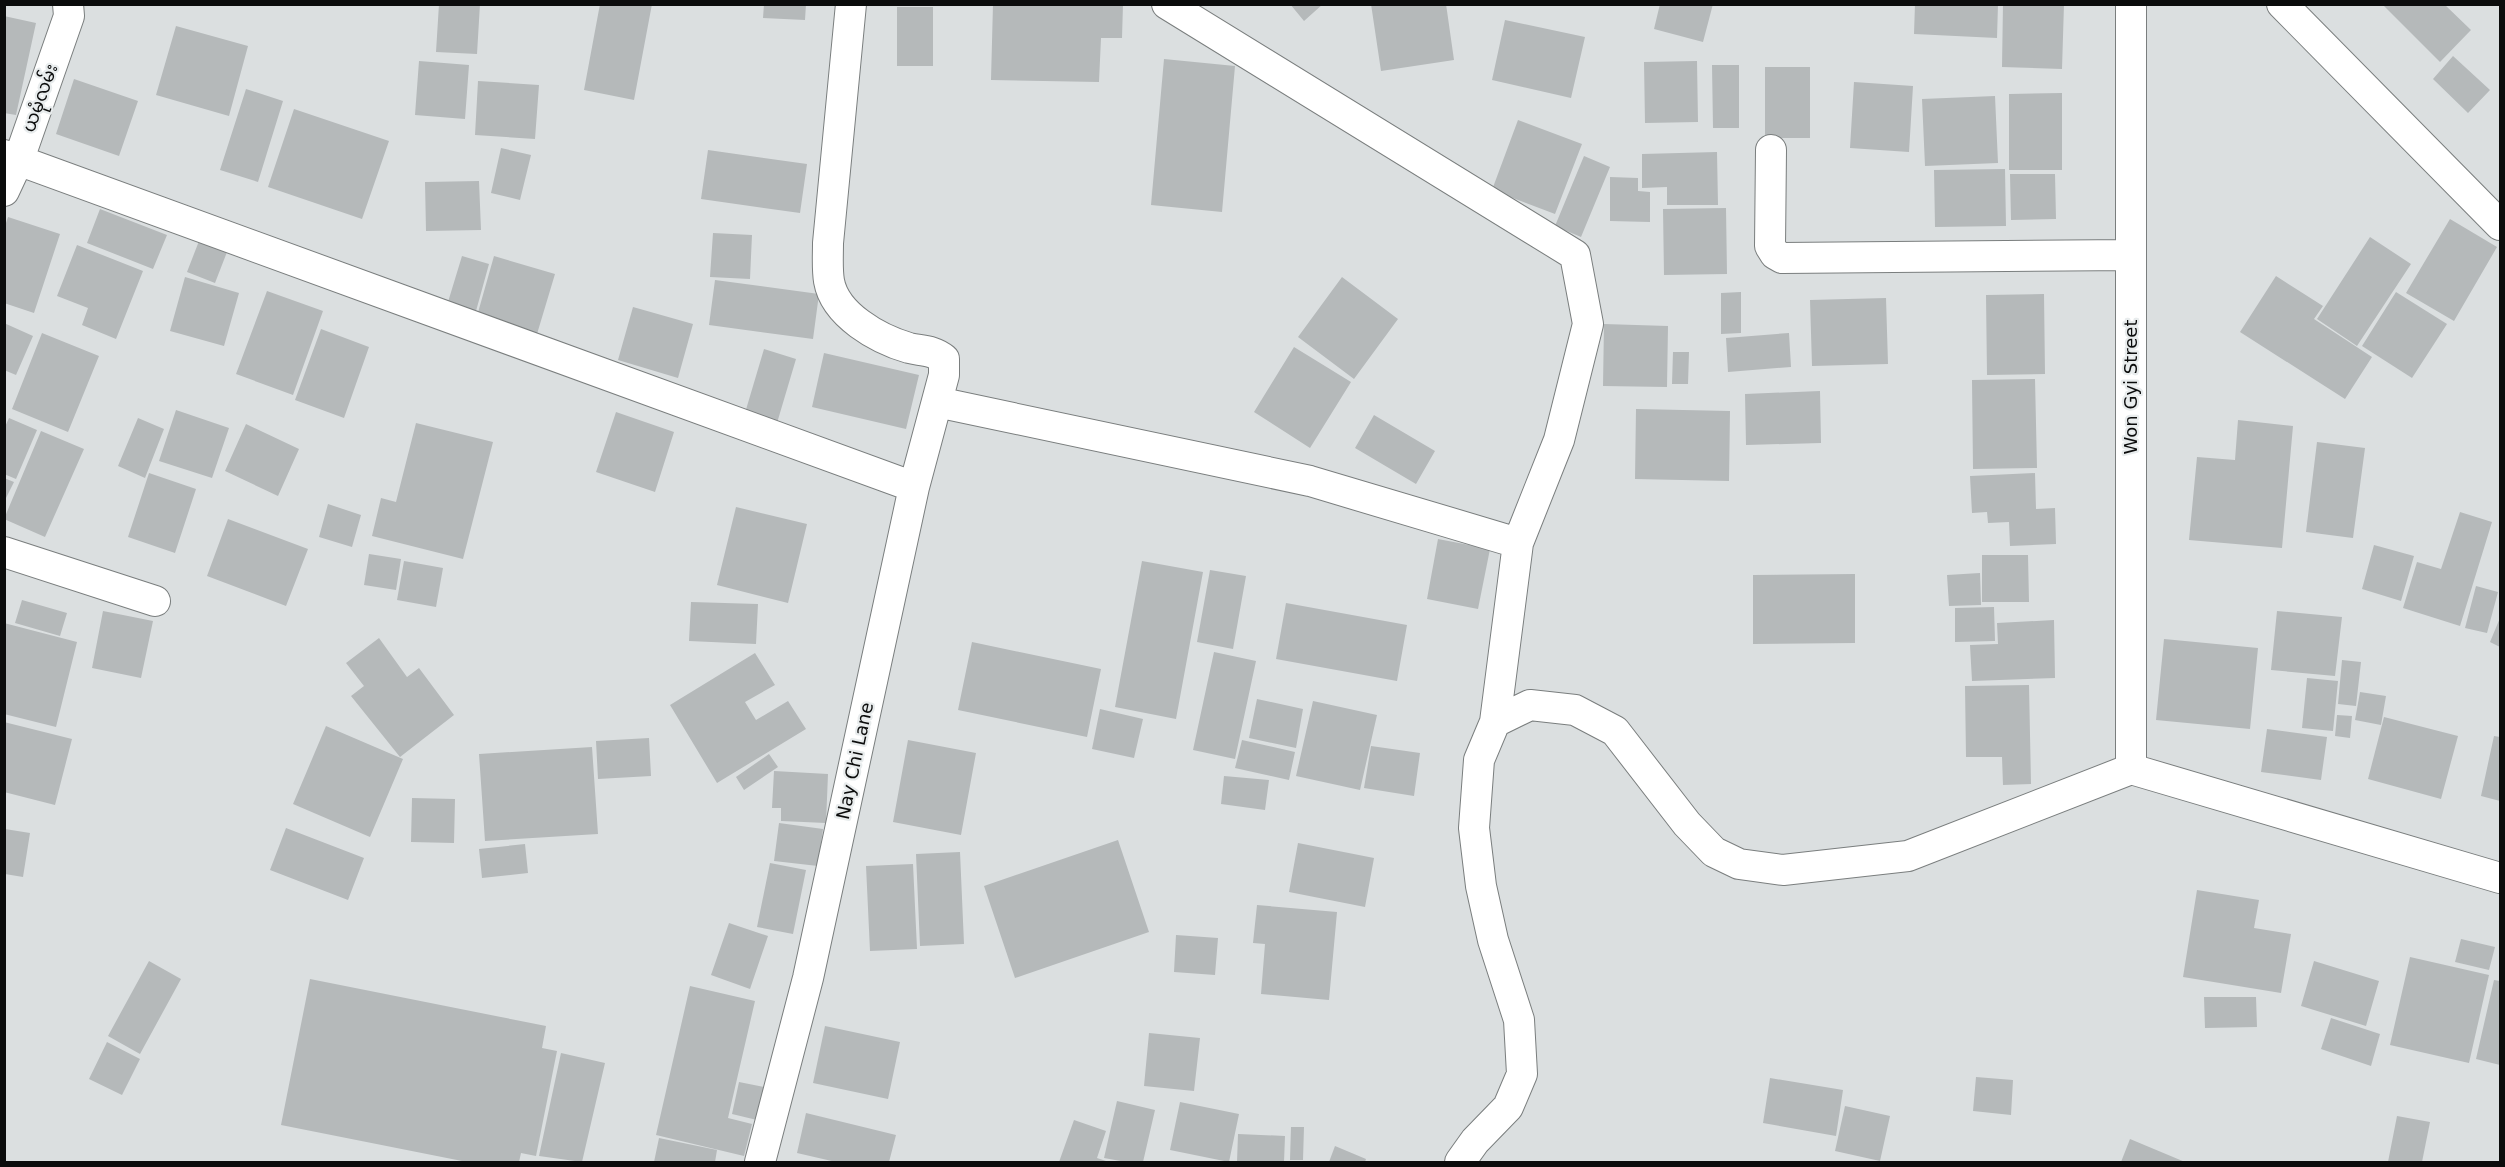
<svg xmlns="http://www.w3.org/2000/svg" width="2505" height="1167" viewBox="0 0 2505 1167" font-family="'DejaVu Sans','Noto Sans Myanmar',sans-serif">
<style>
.building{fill:#b5b9ba}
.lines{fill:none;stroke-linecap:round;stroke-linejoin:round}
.street-casing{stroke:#7a7e7e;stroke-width:32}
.street{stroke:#fff;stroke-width:30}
.labels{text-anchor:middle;stroke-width:4.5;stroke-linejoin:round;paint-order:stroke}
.street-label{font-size:18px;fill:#0b0c0c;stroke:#e8eced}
</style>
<rect width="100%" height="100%" fill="#dbdfe0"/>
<path class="building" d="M439 4H480L477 54 436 52Z
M600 4H652L634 100 584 90Z
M764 4H806L805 20 763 18Z
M993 4H1123L1122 38H1101L1099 82 991 80Z
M1290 4H1323L1304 21Z
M1371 4H1446L1454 60 1381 71Z
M1660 4H1713L1703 42 1654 29Z
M1915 4H1998L1997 38 1914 34Z
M2003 4H2064L2062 69 2002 67Z
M2382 4H2444L2471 30 2440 62Z
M897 7H933V66H897Z
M4 16 36 23 16 115 4 113Z
M1505 20 1585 37 1571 98 1492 80Z
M176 26 248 46 229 116 156 95Z
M2453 56 2490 90 2468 113 2433 79Z
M1164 59 1235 66 1222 212 1151 205Z
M419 61 469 65 465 119 415 115Z
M1697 61 1698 122 1645 123 1644 62Z
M1712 65H1739V128H1713Z
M1765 67H1810V138H1765Z
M74 79 138 101 119 156 56 134Z
M478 81 539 85 535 139 475 135Z
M1854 82 1913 86 1909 152 1850 148Z
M246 89 283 101 258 182 220 170Z
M2062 93V170H2009V94Z
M1995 96 1998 163 1925 166 1922 99Z
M294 109 389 141 362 219 268 187Z
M1518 120 1582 144 1555 214 1492 190Z
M501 148 531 155 520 200 491 193Z
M708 150 807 164 800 213 701 199Z
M1717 152 1718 205H1667V187L1642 188V154Z
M1584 156 1610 167 1581 237 1555 226Z
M2005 169 2006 226 1935 227 1934 170Z
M2010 174H2055L2056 219 2011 220Z
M1610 177 1638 178V191L1650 192V222L1610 221Z
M479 181 481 230 426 231 425 182Z
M1726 208 1727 274 1664 275 1663 209Z
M100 209 167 235 153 269 87 243Z
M8 217 60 234 34 313 4 303V229Z
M2450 219 2497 247 2454 321 2406 293Z
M713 233 752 235 750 279 710 277Z
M2370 237 2411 264 2357 346 2317 319Z
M199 241 227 252 215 283 187 272Z
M77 245 143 271 116 339 82 325 88 308 57 296Z
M462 256 489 264 476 311 448 302Z
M494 256 555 274 537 334 477 316Z
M2276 276 2323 306 2314 319 2372 357 2345 399 2240 332Z
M185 277 239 293 224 346 170 331Z
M1342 277 1398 319 1354 379 1298 337Z
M715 280 819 294 813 339 709 325Z
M267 291 323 311 293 395 236 374Z
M1741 292V333L1721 334V293Z
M2396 292 2447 324 2412 378 2362 346Z
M2044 294 2045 374 1987 375 1986 295Z
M1886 298 1888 364 1812 366 1810 300Z
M633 307 693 324 678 378 618 360Z
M4 323 33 336 16 375 4 370Z
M1604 324 1668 326 1667 387 1603 386Z
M321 329 369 347 344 418 295 400Z
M42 333 99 356 68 432 12 409Z
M1789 333 1791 367 1728 372 1726 338Z
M1294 347 1351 382 1310 448 1254 412Z
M764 349 796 359 777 423 745 413Z
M1673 352H1689L1688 384H1672Z
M824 353 919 375 906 429 812 407Z
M2035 379 2037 468 1973 469 1972 380Z
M1820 391 1821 443 1746 445 1745 394Z
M1636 409 1730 411 1729 481 1635 479Z
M176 410 229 428 212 478 159 461Z
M616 412 674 432 655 492 596 472Z
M1374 415 1435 451 1416 484 1355 448Z
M9 418 37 430 16 479 4 474V429Z
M138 418 164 429 145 478 118 466Z
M2238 420 2293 426 2282 548 2189 540 2197 457 2235 460Z
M416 423 493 442 463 559 372 536 381 498 396 502Z
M246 424 299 449 278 496 225 471Z
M41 431 84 449 45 537 4 519Z
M2317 442 2365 448 2353 538 2306 532Z
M149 473 196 489 175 553 128 537Z
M2035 473 2036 509 2055 508 2056 544 2010 546 2009 522 1988 523 1987 512 1972 513 1970 476Z
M4 478 14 482 4 502Z
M328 504 361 515 352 547 319 537Z
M736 507 807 524 788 603 717 585Z
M2460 512 2492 522 2460 626 2403 608 2417 562 2441 569Z
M228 519 308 549 286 606 207 576Z
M1438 539 1490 549 1478 609 1427 599Z
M2374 545 2414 556 2401 601 2362 589Z
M369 554 401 559 396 590 364 585Z
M1982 555H2028L2029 602H1982Z
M404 561 443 568 436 607 397 600Z
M1142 561 1203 572 1176 719 1115 707Z
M1210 570 1246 576 1233 649 1197 642Z
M1980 573 1981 605 1949 606 1947 575Z
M1855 574V643L1753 644V575Z
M2476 586 2498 592 2487 633 2465 628Z
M22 600 67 613 60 636 15 623Z
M691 602 758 604 756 644 689 641Z
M1286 603 1407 625 1397 681 1276 659Z
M1994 607 1995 641 1955 642V608Z
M103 611 153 621 141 678 92 668Z
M2277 611 2342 617 2335 676 2271 670Z
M2500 618V647L2490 642Z
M2054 620 2055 678 1972 681 1970 645 1998 644 1997 623Z
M4 623 77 642 56 727 4 714Z
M379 638 407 677 419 668 454 715 400 757 351 696 364 686 346 663Z
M2164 639 2258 648 2250 729 2156 720Z
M972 642 1101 669 1087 737 958 710Z
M1214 652 1256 661 1235 759 1193 750Z
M755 653 775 685 745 702 756 720 788 701 806 729 717 783 670 705Z
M2342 660 2361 662 2356 706 2338 704Z
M2307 678 2338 681 2333 731 2302 728Z
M2029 685 2031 784 2003 785 2002 757H1966L1965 686Z
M2360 692 2386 696 2381 725 2355 720Z
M1257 699 1303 709 1296 748 1249 738Z
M1313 701 1377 715 1360 790 1296 776Z
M1100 709 1143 719 1134 758 1092 749Z
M2337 715 2352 716 2350 738 2335 736Z
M2384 717 2458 736 2441 799 2368 779Z
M4 722 72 739 55 805 4 792Z
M326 726 403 759 370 837 293 804Z
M2267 729 2327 737 2321 780 2261 772Z
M2494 736 2500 737V801L2481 796Z
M649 738 651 776 598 779 596 741Z
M908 740 976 753 961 835 893 822Z
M1242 740 1295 752 1289 780 1235 768Z
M1371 746 1420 753 1414 796 1364 788Z
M592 747 598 834 485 841 479 754Z
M769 754 778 767 744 790 736 777Z
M774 771 828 774 826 823 781 821V808H772Z
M1224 776 1269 780 1265 810 1221 804Z
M412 798 455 799 454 843 411 842Z
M779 823 823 829 818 866 774 861Z
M286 828 364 858 348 900 270 870Z
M5 829 30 833 23 877 5 874Z
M1118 840 1149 932 1015 978 984 886Z
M1298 843 1374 858 1365 907 1289 892Z
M525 844 528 873 482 878 479 849Z
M960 852 964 944 920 946 916 854Z
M770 863 806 870 793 934 757 927Z
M913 864 917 949 870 951 866 866Z
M2197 890 2259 900 2254 928 2291 934 2281 993 2183 977Z
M1257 905 1337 912 1329 1000 1261 994 1265 944 1253 943Z
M729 923 768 936 750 989 711 975Z
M1176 935 1218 938 1215 975 1174 972Z
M2461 939 2495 947 2489 970 2455 962Z
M2410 957 2489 975 2469 1063 2390 1045Z
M149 961 181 979 140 1054 108 1036Z
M2314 961 2379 981 2366 1026 2301 1006Z
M310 979 546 1026 542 1048 557 1051 536 1156 521 1153 519 1162H467L281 1125Z
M2494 980 2500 981V1065L2476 1059Z
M690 986 755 1001 728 1118 752 1124 744 1156 656 1135Z
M2204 997H2256L2257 1027 2205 1028Z
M2331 1018 2380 1034 2371 1066 2321 1049Z
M825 1026 900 1042 888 1099 813 1083Z
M1149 1033 1200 1038 1194 1091 1144 1086Z
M107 1042 140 1059 122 1095 89 1079Z
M561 1053 605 1063 582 1162 539 1156Z
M1976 1077 2013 1080 2011 1115 1973 1111Z
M1770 1078 1843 1090 1836 1136 1763 1123Z
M739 1082 764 1087 757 1120 732 1114Z
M1117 1101 1155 1110 1143 1162H1126L1104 1158Z
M1180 1102 1239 1114 1229 1162 1170 1150Z
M1845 1106 1890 1116 1880 1161 1835 1151Z
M806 1113 896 1135 889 1162H836L797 1153Z
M2397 1116 2430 1122 2422 1162H2388Z
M1074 1120 1106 1131 1097 1158 1109 1162H1059Z
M1291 1127H1304L1303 1160H1290Z
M1238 1134 1285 1136 1284 1162H1237Z
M659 1138 717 1150 715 1162H654Z
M2130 1139 2185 1162H2121Z
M1335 1146 1366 1159 1365 1162H1329Z"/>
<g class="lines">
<g class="street-casing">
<path id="street" d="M1167 4 1575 255 1588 324 1559 440 1518 543 1495 722 1479 760 1474 828 1481 886 1493 940 1519 1020 1522 1074 1508 1107 1475 1141 1460 1162
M2282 4 2500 225
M1771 150 1770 246 1775 254 1782 258 2131 255
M4 155 914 487
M4 191 19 159 69 16 68 4
M937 402 1310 481 1518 543
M4 552 155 601
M1495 722 1530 705 1575 710 1615 731 1687 824 1714 852 1739 864 1783 870 1908 856 2131 769 2500 878
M2131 769V4
M760 1162 808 978 914 487 944 375V359C933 350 922 351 909 348 878 339 835 315 829 281 827 269 828 256 828 243L851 4"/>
</g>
<use href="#street" class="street"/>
</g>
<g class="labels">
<g class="street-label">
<text transform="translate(40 98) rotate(-70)" y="6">ယမုံလမ်း</text>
<text transform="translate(2131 387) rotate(-90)" y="6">Won Gyi Street</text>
<text transform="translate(855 761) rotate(-78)" y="6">Nay Chi Lane</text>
</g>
</g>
<rect width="2505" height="1167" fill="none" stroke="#0b0c0c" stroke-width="12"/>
</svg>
